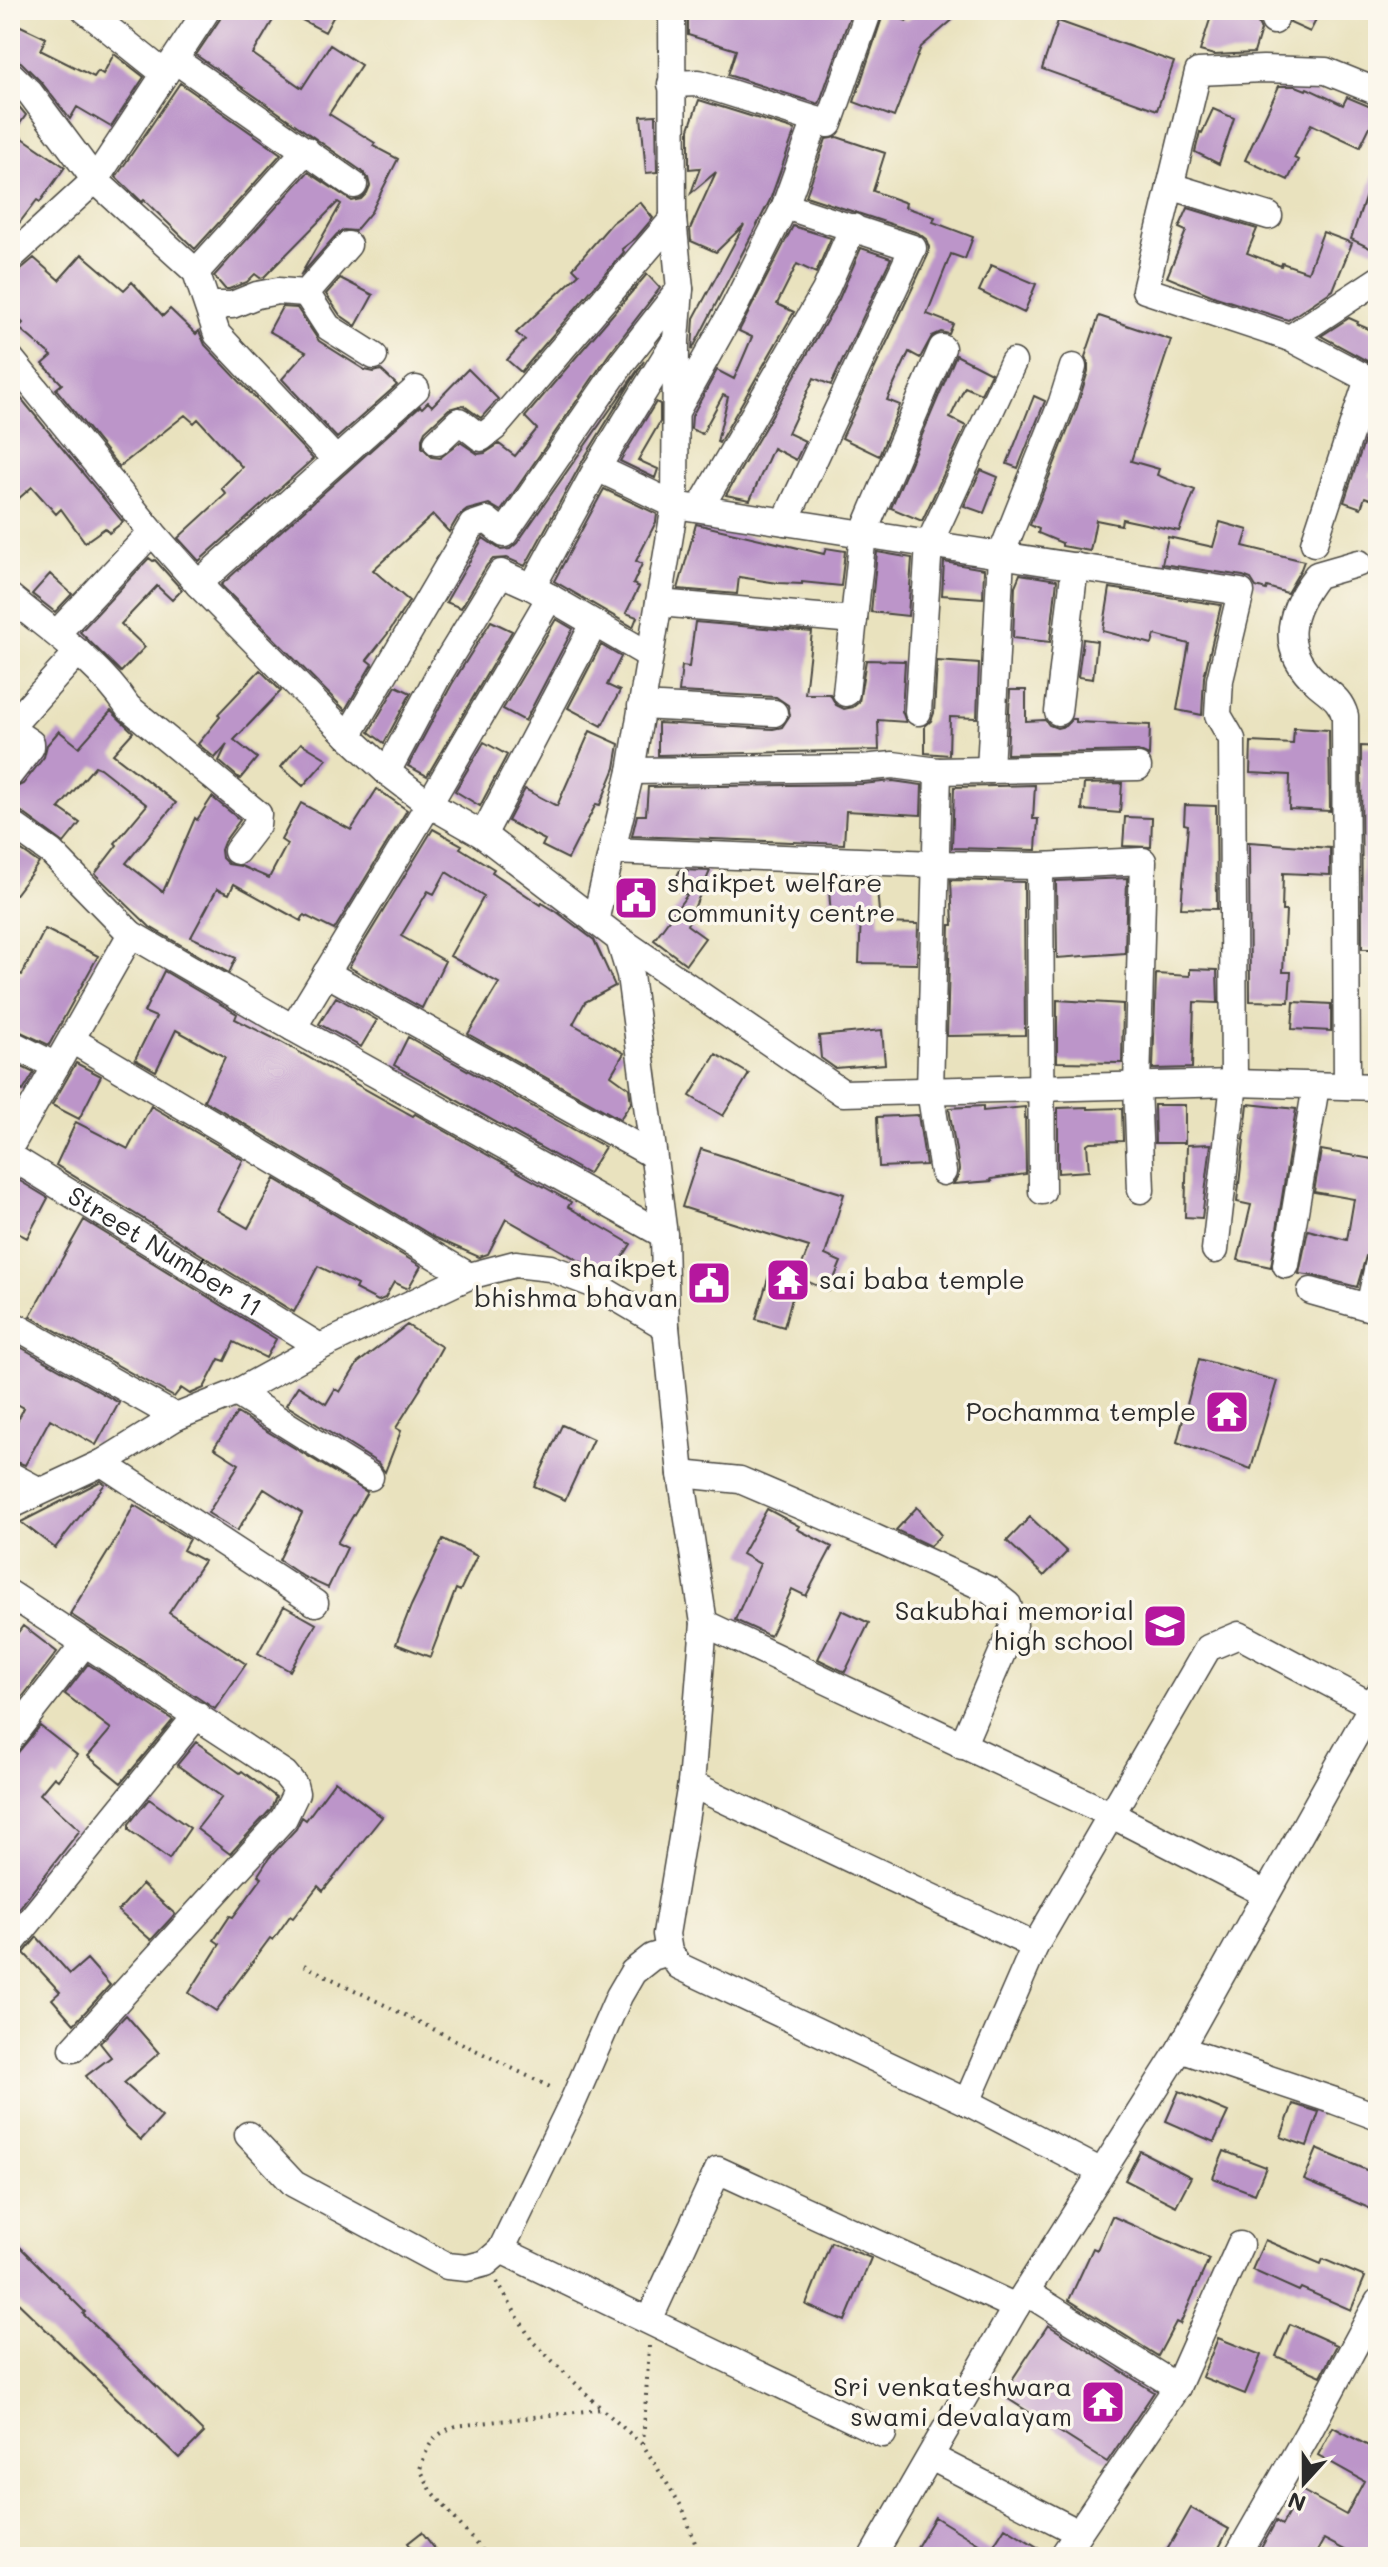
<svg xmlns="http://www.w3.org/2000/svg" width="1388" height="2567" viewBox="0 0 1388 2567" font-family="Mali,sans-serif">
<style>
.building{fill:#bc95c9}
.lines{fill:none;stroke-linecap:round;stroke-linejoin:round}
.minor-casing{stroke:#484641;stroke-width:29}
.path{stroke:#484641;stroke-width:4;stroke-dasharray:2 6;stroke-linecap:butt}
.minor{stroke:#fff;stroke-width:26}
.labels{text-anchor:middle;stroke-width:7;stroke-linejoin:round;paint-order:stroke}
.poi-label{font-size:26px;fill:#2b2b2b;stroke:#fbf7ec;text-anchor:end}
.street-label{font-size:26px;fill:#2b2b2b;stroke:#fbf7ec}
</style>
<rect width="100%" height="100%" fill="#fbf7ec"/>
<filter id="ink" filterUnits="userSpaceOnUse"><feTurbulence type="fractalNoise" baseFrequency=".0125" numOctaves="2"/><feDisplacementMap in="SourceGraphic" scale="16" xChannelSelector="R" yChannelSelector="G"/><feConvolveMatrix kernelMatrix="1 2 1 2 8 2 1 2 1" color-interpolation-filters="sRGB"/></filter>
<filter id="wash" filterUnits="userSpaceOnUse"><feTurbulence type="fractalNoise" baseFrequency=".006" numOctaves="4" result="noise"/><feDisplacementMap in="SourceGraphic" scale="32" xChannelSelector="R" yChannelSelector="G"/><feGaussianBlur stdDeviation="1.8" result="paint"/><feColorMatrix in="noise" values="0 0 0 0 0 0 0 0 0 0 0 0 0 0 0 0 0 1.4 0 .05"/><feComposite in="paint" operator="in"/></filter>
<g filter="url(#wash)">
<rect width="100%" height="100%" fill="#e9e2be"/>
<g id="blocks">
<path class="building" d="M223 10H279L253 54 302 88 330 45 361 65 329 114 375 143 373 146 398 159 371 212 355 231 344 230 337 234 300 276 341 204 338 202 264 277 260 278 255 274 247 282 229 289H225L214 276 308 172 352 201 361 199 367 193 370 186 368 178 363 172 196 55 220 19Z
M283 10H337L325 32Z
M688 10H852L819 104 728 75 736 50 688 35Z
M920 10H964L921 47 894 117 854 102 884 12 907 21Z
M1213 10H1261L1258 23 1261 30 1254 53 1214 55 1200 51Z
M1294 10H1321L1310 32 1290 23Z
M10 21 46 38 40 50 94 77 98 71 103 74 114 54 144 77 111 127 77 107 70 119 41 82 21 62 10 58Z
M1058 21 1174 62 1157 110 1042 69Z
M180 83 281 154 195 249 144 200 142 202 116 177Z
M1279 86H1296L1306 90 1307 88 1343 105 1347 97 1378 110 1360 147 1311 124 1294 158 1298 160 1288 180 1245 160Z
M10 96 26 115 14 132 65 167 40 202 37 200 10 235Z
M699 100 795 130 770 200 692 350 694 318 744 225 716 252 691 241 690 229 716 172 691 193 700 168 689 169V129Z
M1213 109 1234 118 1219 164 1195 152 1200 132 1202 133Z
M656 115 657 172 646 173 641 116Z
M837 137 885 153 873 191 906 203 905 207 935 217 933 222 973 237 965 259 951 254 927 314 953 324 949 334 941 332 932 336 920 358 909 352 887 400 900 405 879 456 842 438 928 255 929 247 926 239 918 233 806 196 826 139Z
M1375 169 1378 170V252L1351 239Z
M640 202 653 218 636 238 622 249 624 252 521 372 507 360 525 340 516 333 579 274 573 268 612 223Z
M1188 208 1257 229 1247 253 1281 266 1282 263 1308 272 1323 232 1352 243 1333 290 1288 320 1216 297 1167 277 1186 231 1179 228Z
M793 226 831 238 816 273 797 264 777 304 794 312 719 443 717 442 728 397 723 395 702 434 691 429 692 416 717 370 734 379 752 337 739 331Z
M861 248 891 258 831 385 814 378 788 433 805 441 796 460 773 448 750 500 726 495 839 299Z
M82 254 124 290 132 282 163 316 170 309 196 334 199 331 205 345 313 459 199 561 178 538 226 494 221 488 242 467 198 419 194 423 185 415 119 467 56 389 62 384 43 364 52 356 19 328 23 323 10 311V274L20 270 34 258 59 280Z
M991 265 1036 284 1024 313 979 291Z
M647 274 660 288 609 354 501 511 489 504 467 510 458 517 449 532 433 515 373 570 409 601 389 632 367 660 372 664 345 710 221 585 420 406 422 408 428 402 432 406 468 369 498 399 481 418 463 405 449 409 425 431 422 438V447L432 457 440 458 460 442 478 454 485 453 499 444 515 456 537 429 525 417Z
M340 278 373 295 356 326 340 315 326 294Z
M282 307 297 308 319 341 365 370 374 372 381 370 397 385 337 438 282 379 306 352 269 331Z
M1099 316 1171 340 1131 461 1159 469 1157 475 1195 490 1179 531 1122 519 1121 525 1096 520 1090 551 1062 546V543L1038 533 1039 529 1030 525 1077 407 1088 371V363L1085 357Z
M1349 318 1358 322 1357 324 1378 333V367L1321 336Z
M956 355 991 373 981 394 965 387 950 418 966 426 922 521 891 508Z
M644 361 583 460 525 566 507 558 493 559 487 565 461 608 446 602 483 538 501 550 510 549 517 543Z
M10 385 123 522 109 533 105 528 85 542 61 509 56 514 32 487 10 506Z
M1034 396 1045 401 1018 468 1007 464Z
M1378 400V460L1370 476 1378 481V502L1365 497 1361 508 1344 502Z
M656 402 660 404V422L638 460 658 469 655 478 620 461Z
M981 470 998 477 984 513 964 506Z
M604 489 657 514 656 522 636 561 642 564 633 584 639 587 626 613 637 617 633 627 554 581Z
M1220 522 1248 530 1243 546 1304 561 1301 569 1287 593 1267 587 1266 590 1256 587 1251 579 1243 576 1162 564 1168 537 1213 547Z
M696 524 824 554 826 548 845 551 841 586 802 582V584L778 583 739 577 737 594 678 589Z
M877 552 912 558 908 616 871 612Z
M149 558 153 561 155 560 182 590 172 600 157 586 121 624 145 647 121 672 80 632Z
M944 562 984 569 983 598 942 595Z
M50 574 72 594 55 612 32 594Z
M1020 574 1057 580 1050 642 1013 638 1015 586Z
M1110 588 1221 605 1204 677 1202 715 1177 710 1189 644 1155 635 1152 644 1103 631Z
M556 619 573 629 525 721 503 709Z
M491 621 512 631 427 776 408 766 452 684Z
M695 622 812 632 805 694H830L836 705 844 709 853 707 859 702 866 660 905 661 902 711 906 722 878 720 879 750 658 755V723L773 729 782 727 790 715 788 705 776 697 679 692 682 666 689 667Z
M1083 639 1097 641 1093 679 1078 677Z
M601 645 621 657 607 685 620 691 602 726 568 708Z
M937 661 979 664 977 718 950 717 949 755 925 753V726L931 721 934 713Z
M260 670 281 691 234 740 257 758 240 779 219 761 227 744 215 758 198 744 220 717 218 714Z
M396 686 411 693 384 743 369 732Z
M1010 690H1026V721L1045 720 1049 725 1057 728 1065 726 1072 719H1076V722L1150 725 1149 756 1138 751 1007 754Z
M111 711 133 732 113 754 176 803 126 863 163 892 195 818 197 820 212 797 240 820 224 842 221 850 222 858 228 864 241 866 269 878 287 844 281 840 301 803 351 830 377 789 407 810 334 930 304 915 301 921 234 884 229 894 217 889 191 937 236 958 229 973 150 927 95 874 117 845 115 843 147 805 100 768 95 766 59 808 80 823 64 843 19 810 10 807V790L23 784 44 757 47 745 59 731 79 747Z
M1294 728 1329 730 1330 811 1289 809 1290 775 1250 773 1251 742 1293 744Z
M590 731 619 744 615 768 600 805 596 804 568 859 542 846 545 840 508 821 525 789 557 806Z
M484 742 507 755 480 806 455 791Z
M301 743 327 759 303 786 281 767Z
M1361 746 1378 747V949H1362Z
M893 781 922 785 921 815 846 811 844 844 632 836 637 815H646L648 787 862 784Z
M1122 783 1120 813 1082 810 1084 784Z
M1035 785 1033 819H1038L1036 850 952 848 954 787Z
M1185 805 1216 806 1217 909 1181 908 1188 825 1184 824Z
M1125 817 1152 818 1151 847 1123 846Z
M433 829 462 845 460 848 494 869 492 872 541 905 542 903 557 912 594 940 615 986 585 1002 573 1024 624 1053 611 1075 629 1088 631 1103 620 1119 468 1034 499 983 450 956 484 896 446 872 434 894 428 891 401 936 445 961 422 1008 349 967Z
M1249 842 1330 848V875L1283 873 1282 911H1286L1283 972H1291L1289 1002 1250 1001Z
M10 843 39 863 10 901Z
M680 870 710 871 687 925 705 938 686 964 654 940 687 895 671 888Z
M828 876 876 878 880 923 918 924 917 964 859 963 861 915 831 917Z
M1127 878 1125 953 1057 958 1056 881Z
M951 880 1024 882 1025 1035 947 1036 950 925H953Z
M45 929 98 956 49 1045 10 1027V969L22 975Z
M1190 969 1217 970 1218 1003 1194 1002 1192 1068 1153 1069 1156 974 1190 976Z
M164 971 237 1014 235 1019 281 1042 413 1116 415 1114 571 1202 568 1207 631 1244 611 1276 585 1264 506 1219 488 1254 479 1257 436 1238 204 1100 225 1057 176 1030 156 1071 135 1059 156 1017 144 1012Z
M336 997 377 1020 361 1047 319 1024Z
M1057 1000 1123 1004 1122 1063 1057 1062Z
M1294 1002 1331 1004V1031L1292 1029Z
M882 1030 885 1064 835 1068 821 1058 819 1036Z
M408 1037 605 1147 588 1174 394 1065Z
M716 1054 749 1074 723 1116 690 1096Z
M10 1061 34 1073 23 1091 10 1085Z
M76 1063 101 1076 79 1119 52 1105Z
M1248 1104 1296 1109 1271 1267 1238 1260 1251 1205 1237 1202Z
M1154 1105H1185V1143H1155Z
M151 1106 243 1160 217 1210 248 1228 275 1179 421 1266 409 1287 406 1288 394 1282 385 1298 378 1301 355 1289 357 1285 318 1266 294 1312 56 1165 76 1122 128 1149Z
M983 1106V1111L1025 1107 1026 1174 991 1179 992 1181 953 1184 958 1177 959 1169 949 1108Z
M1088 1107V1109L1122 1108 1123 1141 1090 1142 1087 1144 1089 1171 1058 1173V1108Z
M918 1115 926 1165 879 1167 877 1117Z
M1211 1144 1202 1218 1185 1217 1187 1145Z
M701 1149 844 1194 825 1255 841 1262 829 1291 797 1277 809 1247 682 1207Z
M1321 1150 1378 1160V1250L1366 1256 1357 1287 1315 1276 1299 1274 1308 1230 1347 1240 1354 1199 1314 1192Z
M10 1175 48 1198 27 1238 10 1229Z
M84 1220 276 1339 266 1358 234 1342 225 1361 219 1359 204 1388 190 1394 181 1388 174 1397 30 1316Z
M769 1275 796 1283 784 1327 756 1319Z
M407 1325 442 1347 420 1387 421 1388 396 1428 401 1431 385 1472 378 1463 286 1405 298 1386 326 1404 335 1389 340 1392 358 1363Z
M15 1344 119 1403 96 1445 50 1419 25 1465 10 1459V1435L24 1408 10 1400V1354Z
M1199 1359 1277 1381 1251 1469 1177 1442Z
M237 1413 367 1492 337 1543 347 1548 328 1588 304 1577 279 1560 302 1513 264 1489 237 1531 208 1513 239 1464 214 1448Z
M562 1425 593 1439 565 1500 534 1486Z
M101 1481 105 1484 55 1548 21 1522Z
M134 1505 189 1539 183 1550 204 1561 169 1613 246 1664 215 1709 70 1614 119 1534Z
M917 1507 941 1535 930 1546 896 1530Z
M767 1509 799 1526 797 1529 832 1547 806 1596 792 1589 770 1636 735 1620 760 1564 742 1554Z
M1030 1517 1067 1552 1044 1576 1007 1541Z
M443 1539 477 1556 460 1591 456 1589 430 1657 396 1644 411 1606Z
M284 1606 316 1624 290 1671 258 1653Z
M842 1610 869 1623 845 1672 818 1659Z
M23 1626 57 1652 10 1713V1643Z
M88 1664 173 1720 121 1783 88 1756 111 1729 65 1694Z
M40 1726 77 1755 58 1780 54 1777 40 1794 80 1830 10 1920V1762Z
M196 1742 240 1773 242 1771 276 1797 271 1809 230 1854 197 1829 222 1797 177 1765Z
M335 1781 382 1817 323 1891 318 1886 293 1918 290 1916 273 1940 270 1938 216 2011 189 1993 220 1944 214 1940 230 1916 233 1917 262 1878 258 1875 269 1858 296 1829 302 1817 306 1820Z
M149 1799 190 1828 169 1859 129 1830V1824Z
M142 1884 175 1914 151 1940 118 1911Z
M37 1937 70 1974 87 1959 110 1985 74 2024 52 1999 60 1992 24 1953Z
M126 2015 159 2053 124 2083 162 2117 141 2140 126 2126 86 2076 111 2057 100 2043Z
M1179 2091 1228 2112 1214 2142 1166 2121Z
M1293 2104 1319 2112 1307 2146 1281 2137Z
M1317 2149 1378 2175V2212L1304 2180Z
M1140 2151 1191 2177 1176 2206 1125 2180Z
M1224 2151 1266 2167 1255 2194 1213 2178Z
M1112 2216 1209 2259 1180 2324 1176 2322 1158 2356 1069 2300 1093 2248 1097 2250Z
M10 2237 85 2312 83 2314 204 2433 179 2458 10 2295Z
M1265 2240 1321 2264 1323 2259 1365 2277 1351 2310 1301 2288 1299 2291 1252 2270Z
M831 2242 871 2258 845 2321 806 2305Z
M1290 2324 1337 2345 1321 2376 1276 2356Z
M1048 2325 1154 2392 1107 2462 1002 2395Z
M1218 2338 1261 2355 1245 2394 1202 2377Z
M1333 2427 1378 2451V2541L1369 2557H1358L1324 2539 1314 2557H1273L1260 2550 1276 2521 1282 2525 1301 2490 1346 2515 1364 2481 1318 2455Z
M1191 2508 1229 2529 1214 2557H1163Z
M935 2517 990 2551 1005 2527 1047 2553 1046 2557H911Z
M422 2532 441 2557H419L408 2543Z"/>
</g>
</g>
<g filter="url(#ink)">
<use href="#blocks" fill-opacity="0" stroke="#484641" stroke-width="2"/>
<g class="lines">
<g class="minor-casing">
<g id="minor">
<path d="M85 10 165 74"/>
<path d="M1274 21 1278 10"/>
<path d="M175 60 354 185"/>
<path d="M10 74 30 93 95 180 196 272 217 334 336 460"/>
<path d="M671 84 699 83 829 124 869 10"/>
<path d="M1170 186 1269 216"/>
<path d="M785 206 913 248 785 522"/>
<path d="M10 258 95 180 207 10"/>
<path d="M196 272 306 150"/>
<path d="M306 293 328 327 374 356"/>
<path d="M306 293 348 245"/>
<path d="M209 305H232L257 295 278 291 306 293"/>
<path d="M1290 338 1378 280"/>
<path d="M10 358 152 532 198 584 348 736 387 772 429 804 483 835 619 939 630 975 664 1235 666 1327 595 1285 550 1268 515 1264 469 1276 320 1347 236 1393 176 1417 102 1463 10 1506"/>
<path d="M678 408 735 306 785 206 816 120"/>
<path d="M437 442 459 421 481 438 495 427 673 219"/>
<path d="M597 468 675 505 1241 592 1220 680 1218 715 1232 739 1234 1083 1215 1250"/>
<path d="M700 508 825 291 853 227"/>
<path d="M1314 543 1368 379 1290 338 1145 290 1198 72 1263 69 1326 71 1378 92"/>
<path d="M198 584 416 389"/>
<path d="M532 587 597 468 675 341"/>
<path d="M10 597C51 631 98 662 128 707L258 814 257 825 237 851"/>
<path d="M659 603 854 620"/>
<path d="M57 633 152 532"/>
<path d="M846 693 863 534 942 348"/>
<path d="M641 706 774 713"/>
<path d="M918 712 929 544 1013 362"/>
<path d="M1058 712 1075 566"/>
<path d="M348 736 472 525 487 520 504 534 622 363 680 289"/>
<path d="M990 770 1001 555 1062 402 1073 367"/>
<path d="M631 771 862 768 893 765 938 771 1138 767"/>
<path d="M938 771 930 1091 943 1172"/>
<path d="M387 772 438 676 501 573 532 587 649 655"/>
<path d="M10 774 31 747V743C22 736 13 734 15 722L78 652"/>
<path d="M10 823 51 852 131 934"/>
<path d="M483 835 594 624"/>
<path d="M612 851 934 864 1040 866 1143 861 1137 1086 1141 1190"/>
<path d="M1040 866 1042 1191"/>
<path d="M595 921 631 771 675 505 676 340 680 289 673 219 672 10"/>
<path d="M619 939 843 1093 1234 1083 1378 1087"/>
<path d="M326 973 653 1155"/>
<path d="M293 1028 429 804 550 597"/>
<path d="M72 1040 469 1276"/>
<path d="M10 1043 56 1066"/>
<path d="M1347 1086 1345 716C1340 699 1331 695 1318 684 1278 649 1288 612 1317 575L1359 563"/>
<path d="M10 1147 131 934 293 1028 664 1235"/>
<path id="s1" d="M10 1156 320 1347"/>
<path d="M1286 1265 1316 1086"/>
<path d="M1311 1291 1378 1310"/>
<path d="M1369 1307 1378 1266"/>
<path d="M10 1323 176 1417"/>
<path d="M666 1327 681 1474 704 1623 691 1784 666 1934 669 1952 679 1966 967 2102 1100 2171"/>
<path d="M236 1393 370 1477"/>
<path d="M102 1463 315 1603"/>
<path d="M681 1474 740 1480 871 1536 989 1590 1008 1605 1014 1625 962 1746"/>
<path d="M10 1475 40 1491"/>
<path d="M10 1594 285 1774 294 1785 296 1793 284 1818 73 2049"/>
<path d="M704 1623 1112 1815 1266 1894"/>
<path d="M10 1739 84 1644"/>
<path d="M691 1784 1035 1946 967 2102"/>
<path d="M10 1945 197 1715"/>
<path d="M1035 1946 1208 1648 1239 1635 1378 1709"/>
<path d="M1180 2049 1335 2101 1378 2117"/>
<path d="M248 2135 294 2184 447 2266 467 2268 486 2263 501 2250 574 2099 619 1996 633 1972 652 1957 669 1952"/>
<path d="M501 2250 883 2434"/>
<path d="M1026 2292 1177 2387"/>
<path d="M649 2320 718 2170 1016 2307"/>
<path d="M931 2457 1077 2532"/>
<path d="M872 2557 1016 2307 1180 2049 1378 1695"/>
<path d="M1062 2557 1177 2387 1240 2245"/>
<path d="M1237 2557 1307 2435 1378 2302"/>
</g>
</g>
<path class="path" d="M304 1965 554 2089
M497 2282 532 2341 602 2409
M649 2346 643 2445 683 2509 700 2557
M487 2557 431 2490 420 2469C428 2445 432 2435 456 2426L602 2409 643 2445"/>
<use href="#minor" class="minor"/>
</g>
</g>
<defs>
<g id="civic-square" transform="scale(2.3)"><rect x="-9" y="-9" width="18" height="18" rx="4" fill="#b5179e" stroke="#fbf7ec"/><path d="M-.6-6.5H3V-4.5H.6V-3L4-1V1h2V6H-6V1h2V-1L-.6-3ZM-1.2 2.5V6h2.4V2.5Z" fill="#fff"/></g>
<g id="temple-square" transform="scale(2.3)"><rect x="-9" y="-9" width="18" height="18" rx="4" fill="#b5179e" stroke="#fbf7ec"/><path d="M0-6L5-2H3V0L6.5 2.5H4V6H1.5V3h-3V6H-4V2.5H-6.5L-3 0V-2H-5Z" fill="#fff"/></g>
<g id="school-square" transform="scale(2.3)"><rect x="-9" y="-9" width="18" height="18" rx="4" fill="#b5179e" stroke="#fbf7ec"/><path d="M0-5L7-2L0 1L-7-2ZM-4 1L0 2.5L4 1V4Q0 6-4 4Z" fill="#fff"/></g>
</defs>
<g fill-rule="evenodd">
<use href="#civic-square" x="636" y="898"/>
<use href="#temple-square" x="788" y="1280"/>
<use href="#civic-square" x="709" y="1283"/>
<use href="#temple-square" x="1227" y="1412"/>
<use href="#school-square" x="1165" y="1626"/>
<use href="#temple-square" x="1103" y="2402"/>
</g>
<g class="labels">
<g class="poi-label">
<text x="667" y="892" text-anchor="start">shaikpet welfare<tspan x="667" dy="30">community centre</tspan></text>
<text x="678" y="1277">shaikpet<tspan x="678" dy="30">bhishma bhavan</tspan></text>
<text x="819" y="1289" text-anchor="start">sai baba temple</text>
<text x="1196" y="1421">Pochamma temple</text>
<text x="1134" y="1620">Sakubhai memorial<tspan x="1134" dy="30">high school</tspan></text>
<text x="1072" y="2396">Sri venkateshwara<tspan x="1072" dy="30">swami devalayam</tspan></text>
</g>
<g class="street-label">
<text dy="9" stroke="none"><textPath href="#s1" startOffset="182">Street Number 11</textPath></text>
</g>
</g>
<rect width="1388" height="2567" fill="none" stroke="#fbf7ec" stroke-width="40"/>
<g transform="translate(1304 2483) rotate(201)" stroke="#fbf7ec" stroke-width="6" paint-order="stroke">
<path d="M0-6L14 30L0 20L-14 30Z" fill="#2b2b2b"/>
<text y="-12" font-size="22" font-weight="bold" text-anchor="middle" fill="#2b2b2b">N</text>
</g>
</svg>
